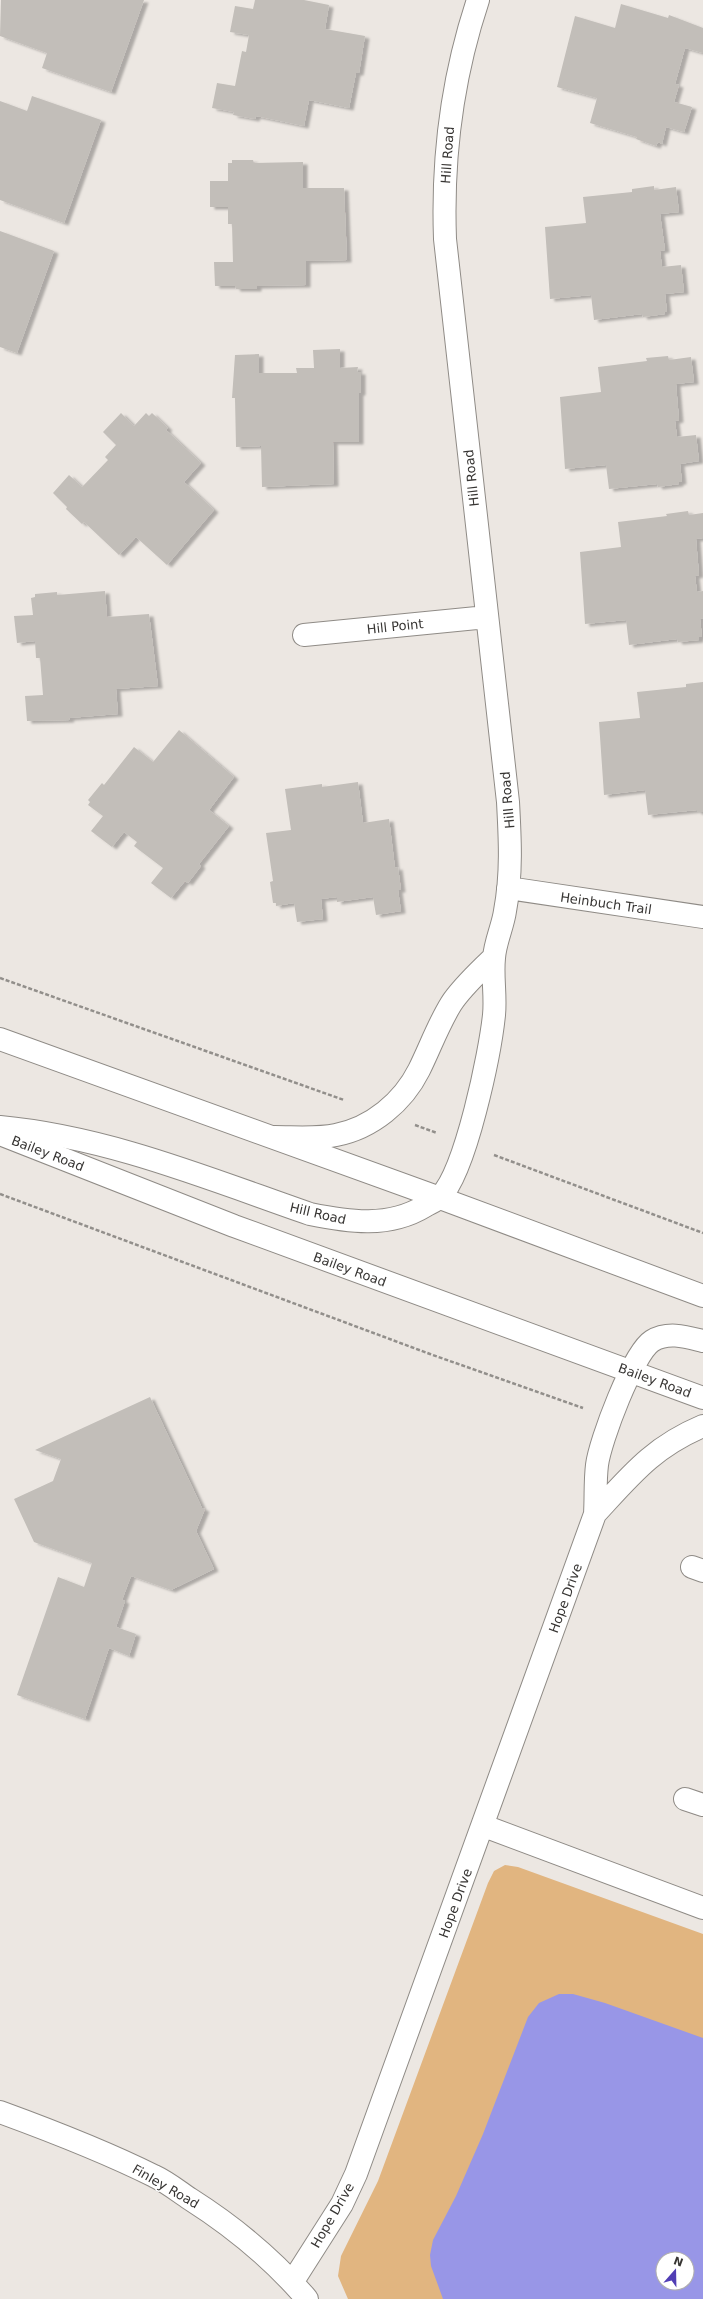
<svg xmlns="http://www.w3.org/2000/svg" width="703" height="2299" viewBox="0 0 703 2299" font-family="'DejaVu Sans',sans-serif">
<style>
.green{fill:#e1b580;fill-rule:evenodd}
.water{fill:#9896e7;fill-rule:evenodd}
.building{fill:#c2beb9;filter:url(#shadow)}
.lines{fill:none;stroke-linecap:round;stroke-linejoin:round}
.minor-casing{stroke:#8f8b86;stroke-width:24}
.major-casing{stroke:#8f8b86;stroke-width:24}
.path{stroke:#928f8b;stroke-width:2.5;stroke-dasharray:4 2;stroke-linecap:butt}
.minor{stroke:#fff;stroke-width:22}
.major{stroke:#fff;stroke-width:22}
.labels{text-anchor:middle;stroke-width:3;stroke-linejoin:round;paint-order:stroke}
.street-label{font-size:13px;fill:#373533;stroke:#fff}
</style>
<defs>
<filter id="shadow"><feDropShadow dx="4.5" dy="2.5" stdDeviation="1" flood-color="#0004"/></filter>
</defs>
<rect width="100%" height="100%" fill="#ece7e2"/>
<path class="green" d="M505 1865 518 1867 703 1934V2299H348L338 2276 341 2256 378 2181 488 1883 494 1871ZM663 2259H687V2283H663Z"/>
<path class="water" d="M559 1994H573L605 2003 703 2038V2299H443L431 2266 430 2255 433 2240 456 2196 483 2134 528 2017 539 2003ZM663 2259H687V2283H663Z"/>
<path class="building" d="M1 0H144L111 92 42 68 47 53 0 36Z
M255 0H304L329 5 325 29 365 36 359 73H356L349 108 309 100 304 126 256 116 255 119 233 115 234 112 212 108 217 83 235 86 242 51 246 52 249 35 230 32 235 6 253 9Z
M621 4 668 18 669 15 703 28V53L685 48 675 84 679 85 674 102 692 107 684 132 666 127 662 144 658 142 656 146 636 139 637 137 590 123 597 98 557 87 575 16 615 28Z
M32 96 101 120 64 223 0 200V101L27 111Z
M232 160H253L254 163 303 162V188H344L347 260 306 261V285L257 286V289H236L235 286H215L214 262H233L232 224H228V207H210V181H228V163H232Z
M654 186V190L676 187 679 212 660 214 665 250 660 251 662 267 681 265 684 292 665 294 667 312H664L665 314 643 317 642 314 594 320 591 295 550 299 545 227 586 223 583 197 632 192V189Z
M0 231 54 251 17 353 0 347Z
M340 349V368L358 367 357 372H361V393H359V442H333L334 484 262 487 261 446 236 447 235 398H232L235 355 259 354V373H297L296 368H314L313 350Z
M668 356 669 360 691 357 694 382 676 384 679 420 675 421 677 437 696 435 699 461 680 464 682 482H679V484L658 487 657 484 609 489 606 465 565 469 560 397 601 392 598 367 647 361 646 358Z
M121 413 134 426 146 413 149 416 152 413 168 428 166 430 201 463 184 482 214 510 167 565 136 537 119 555 84 522 82 524 66 509 67 507 53 493 69 475 82 487 108 460 105 457 116 445 103 432Z
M688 511 689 515 703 513V538L696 539 699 575 695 576 697 592 703 591V618L700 619 702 637H699V640L678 642 677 639 629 645 626 620 585 624 580 552 621 547 618 522 667 516 666 514Z
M105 591 107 617 149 614 158 686 116 689 118 714 69 718 70 720 27 721 25 696 43 695 40 658H36L35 641 17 643 14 616 33 615 31 598 35 597V594L57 592V595Z
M703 682V812H697V810L648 815 645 790 604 795 599 722 640 718 637 692 686 687V684Z
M179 730 234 777 209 810 229 826 199 864 201 866 188 883 185 881 171 898 151 883 163 868 134 846 137 842 124 832 112 847 91 831 103 816 88 805 90 802 88 800 102 783 104 785 134 747 153 762Z
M358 782 363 823 389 819 395 868 398 867 401 890H398L401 911 376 915 373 897 337 902V897L321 899 323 919 297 922 294 903 276 906V903H273L270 882 273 881 266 833 291 830 285 789 322 784V787Z
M150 1397 202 1508 205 1509 196 1531 214 1569 171 1590 131 1576 122 1600 125 1601 116 1627 136 1634 129 1656 109 1648 85 1719 17 1695 58 1577 84 1587 92 1563 34 1542 14 1499 53 1481 61 1459 35 1450Z"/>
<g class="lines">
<g class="minor-casing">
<path id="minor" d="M304 635 487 617
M508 888 703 917
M0 1127C108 1137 209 1179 310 1214 349 1222 389 1228 425 1206 430 1203 436 1201 440 1197 466 1171 490 1053 494 1015 496 996 492 977 494 958 495 942 503 926 505 911 512 874 510 838 508 802L445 239C442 157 452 78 478 0
M275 1137C295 1137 317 1139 336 1135 372 1128 403 1102 419 1070 430 1048 438 1025 451 1004 462 987 479 972 494 957
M595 1514C631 1475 653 1447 703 1426
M692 1567 703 1571
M685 1799 703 1805
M484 1826 703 1908
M0 2112C52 2131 104 2151 154 2176 167 2182 178 2191 190 2199 234 2227 273 2259 307 2299
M293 2281 342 2204 356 2174 595 1514C596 1498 595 1481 597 1465 600 1441 633 1353 652 1341 668 1331 687 1337 703 1341"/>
</g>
<g class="major-casing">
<path id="major" d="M0 1039 440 1198 703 1296
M0 1134 234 1226 703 1398"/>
</g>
<path class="path" d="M0 978 344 1100
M415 1125 437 1133
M494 1155 703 1233
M0 1194 430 1354 583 1408"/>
<use href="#minor" class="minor"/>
<use href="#major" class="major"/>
</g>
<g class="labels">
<g class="street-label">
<text transform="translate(447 155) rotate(-86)" y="5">Hill Road</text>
<text transform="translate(471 478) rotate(-96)" y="5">Hill Road</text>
<text transform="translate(395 626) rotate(-6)" y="5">Hill Point</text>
<text transform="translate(507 800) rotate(-95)" y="5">Hill Road</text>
<text transform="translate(606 903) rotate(8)" y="5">Heinbuch Trail</text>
<text transform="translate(48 1153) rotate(21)" y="5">Bailey Road</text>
<text transform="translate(318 1213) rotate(13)" y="5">Hill Road</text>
<text transform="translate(350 1269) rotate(20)" y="5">Bailey Road</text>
<text transform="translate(655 1380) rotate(20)" y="5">Bailey Road</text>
<text transform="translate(565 1598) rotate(-70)" y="5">Hope Drive</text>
<text transform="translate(455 1903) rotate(-70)" y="5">Hope Drive</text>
<text transform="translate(166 2186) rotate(30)" y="5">Finley Road</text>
<text transform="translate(332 2215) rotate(-60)" y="5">Hope Drive</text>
</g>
</g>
<g transform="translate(675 2271) rotate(20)"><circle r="19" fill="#ffffff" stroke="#afaead"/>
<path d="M0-3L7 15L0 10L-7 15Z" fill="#513eb5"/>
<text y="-6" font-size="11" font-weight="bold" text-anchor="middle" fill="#373533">N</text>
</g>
</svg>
